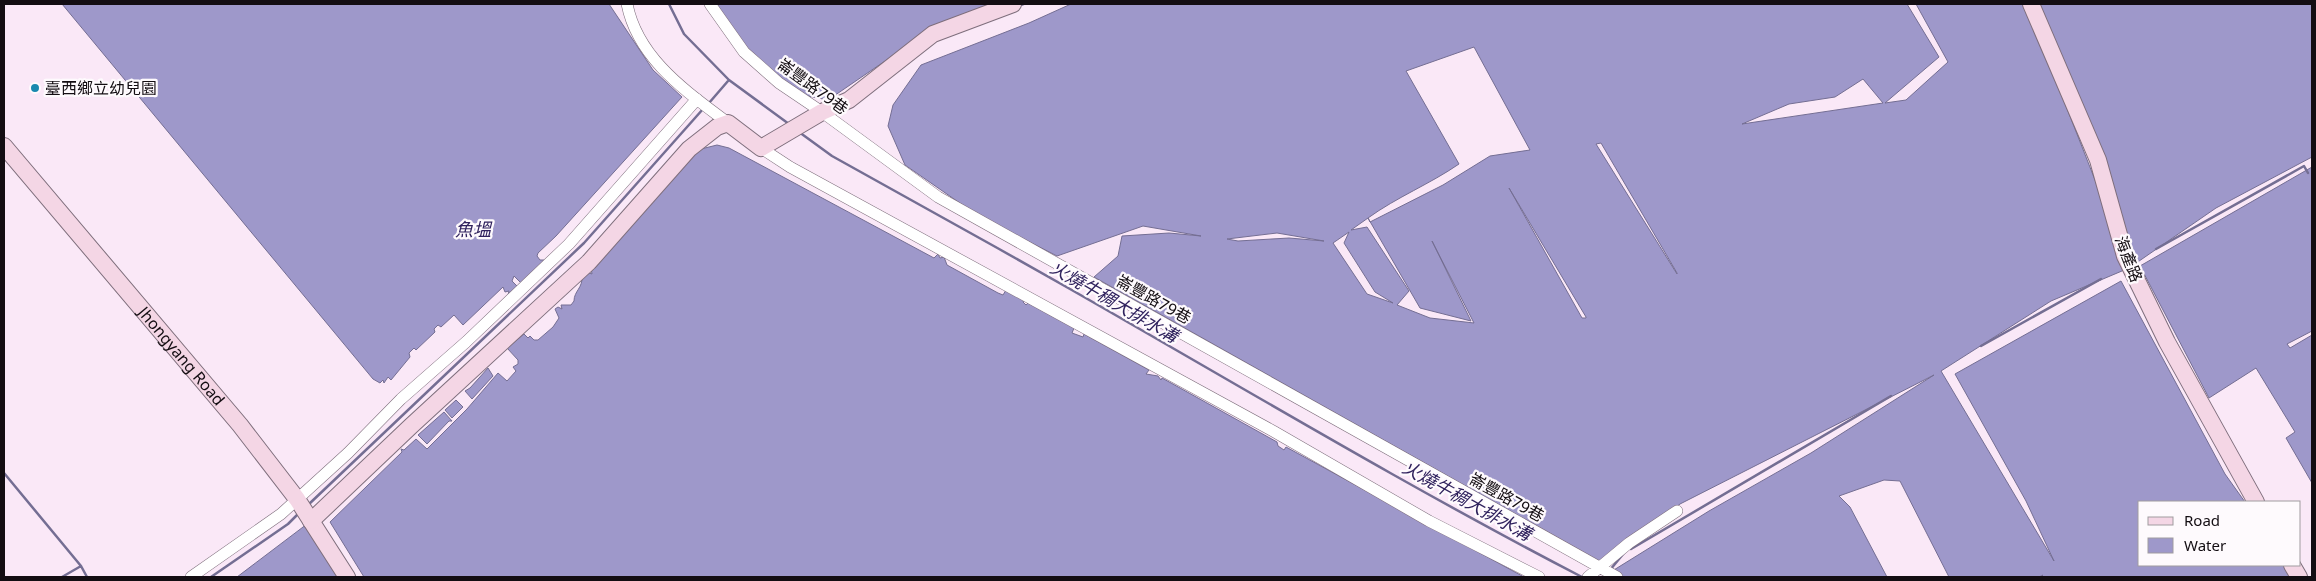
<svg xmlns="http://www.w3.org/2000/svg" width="2316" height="581" viewBox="0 0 2316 581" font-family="'Noto Sans','Noto Sans TC',sans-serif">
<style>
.water{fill:#9e98ca;stroke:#746e93;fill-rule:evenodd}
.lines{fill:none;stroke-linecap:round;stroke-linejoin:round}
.stream{stroke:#746e93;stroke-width:2.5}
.street-casing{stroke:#7e6e7c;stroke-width:12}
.secondary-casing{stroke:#7e6e7c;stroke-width:18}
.street{stroke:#fff;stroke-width:11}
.secondary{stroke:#f4d6e5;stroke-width:16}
.poi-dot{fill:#1989af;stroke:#fefafd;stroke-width:2}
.labels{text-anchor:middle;stroke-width:4.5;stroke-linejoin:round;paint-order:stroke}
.street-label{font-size:16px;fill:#130d12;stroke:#fefafd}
.poi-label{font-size:16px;fill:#130d12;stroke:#fefafd;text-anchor:start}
.water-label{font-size:18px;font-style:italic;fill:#2f215d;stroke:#fefafd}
</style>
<rect width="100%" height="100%" fill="#fae8f7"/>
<path class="water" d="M62 4H609L653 70 682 97 556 236 538 253 537 256 540 260H544L521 283 514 276 512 281 517 286 508 295 509 291 505 292 503 287 463 325 454 315 441 327 438 325 434 329 435 332 416 350 414 348 409 353 410 357 391 380 388 377 384 383 383 380 380 383 373 379Z
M711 4H1026L907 46 828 100 793 93 733 41Z
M1071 4H1907L1939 57 1885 103 1906 100 1948 62 1916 4H2026L2126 259 2099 168 2030 4H2312V157L2216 208 2129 268 2051 301 1941 371 2054 561 2026 501 1955 374 2121 281 2225 474 2245 502H2140V565H2288L2297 577H2041L2043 575 2039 577H1949L1900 481 1884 480 1839 496 1850 507 1887 577H1618L1609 573 1709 511 1811 453 1934 375 1680 504 1604 564 1094 277 1118 256 1122 236 1169 233 1201 236 1143 226 1057 256 1022 238 1016 242 905 165 888 126 893 105 921 65 1029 23ZM1474 47 1530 150 1490 156 1443 185 1370 222 1368 218C1397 197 1430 184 1459 164L1406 71ZM1863 79 1883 103 1742 124 1789 104 1835 97ZM1601 143 1677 273V274L1596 144ZM1509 188 1586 317V318H1582ZM1368 218 1420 308 1471 321 1432 241 1474 323 1430 318 1397 305 1409 291 1367 227 1351 230ZM1349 232 1344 243 1375 292 1393 303 1367 294 1333 243ZM1277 233 1324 241 1289 238 1238 241 1227 239Z
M717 145 729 148 934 258 938 254 940 258 944 257 947 265 998 293 1003 295 1006 290 1024 300 1023 302 1026 305 1028 303 1074 328 1072 333 1083 337 1084 334 1149 370 1146 374 1158 376 1161 380 1162 378 1277 442 1278 446 1284 450 1286 447 1524 577H364L330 522 402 452 401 449 404 450 416 439 427 449 467 409 498 373 507 381 516 371 513 367 518 364V360L507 348 524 334 528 338 530 336 534 340H538L553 327 559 318 555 309 558 307 562 309 561 305H571L574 301C574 291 583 288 582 276L587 272 592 274 591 268 697 150Z
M2312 167V331L2287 344 2290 348 2312 335V483L2286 438 2295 432 2256 368 2209 398 2140 266Z
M488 368 493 376 472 399 465 391 470 388Z
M456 400 463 407 452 418 445 410Z
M444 412 452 421H449L427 444 418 435Z
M311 521 343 577H237Z"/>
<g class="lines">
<path class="stream" d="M669 4 684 34 729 80 789 124
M709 103 728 81
M799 132 832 156C911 200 991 244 1070 289 1240 386 1408 487 1582 577
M2156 249 2304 166 2308 173
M1981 346 2101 279
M4 473 81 566 87 577
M308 505 584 243 703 109
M1631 549 1891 396
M1610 570 1624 553
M62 577 81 566
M211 577 288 524 299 513"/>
<g class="street-casing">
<path id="street" d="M627 4C638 59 686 91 728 123
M710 4 744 52 779 83 822 112 938 197 1617 577
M761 148 790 167 1273 431 1429 521 1539 577
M191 577 281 514 348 453 401 399 466 342 569 244 697 99
M1588 577 1629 543 1677 511"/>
</g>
<g class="secondary-casing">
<g id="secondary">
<path d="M2031 4 2098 160 2125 256 2167 342 2256 502"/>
<path id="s1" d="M4 146 240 425 297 499 347 577"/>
<path d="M311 521 411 426 589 262 689 149 717 127 728 123 761 148 822 112 849 100 933 34 1013 4"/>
<path d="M2292 565 2299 577"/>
</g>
</g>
<use href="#street" class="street"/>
<use href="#secondary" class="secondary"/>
</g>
<circle class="poi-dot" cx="35" cy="88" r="5"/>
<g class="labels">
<g class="street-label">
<text transform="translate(813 86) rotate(36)" y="6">崙豐路79巷</text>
<text transform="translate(2129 259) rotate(69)" y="6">海產路</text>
<text transform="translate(1154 299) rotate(29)" y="6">崙豐路79巷</text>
<text dy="6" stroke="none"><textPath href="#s1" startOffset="275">Jhongyang Road</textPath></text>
<text transform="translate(1507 497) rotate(29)" y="6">崙豐路79巷</text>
</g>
<g class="poi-label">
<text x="45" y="94">臺西鄉立幼兒園</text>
</g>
<g class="water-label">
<text x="473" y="236">魚塭</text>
<text transform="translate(1114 302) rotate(30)" y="6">火燒牛稠大排水溝</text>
<text transform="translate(1467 501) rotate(29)" y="6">火燒牛稠大排水溝</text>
</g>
</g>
<rect width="2316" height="581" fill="none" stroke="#130d12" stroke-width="10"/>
<rect x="2138" y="501" width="162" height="65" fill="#fefafd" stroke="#a09b9f"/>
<rect x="2148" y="517" width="25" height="8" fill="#f4d6e5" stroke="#a09b9f"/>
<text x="2184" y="526" font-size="15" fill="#130d12">Road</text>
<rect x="2148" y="538" width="25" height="15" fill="#9e98ca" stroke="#a09b9f"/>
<text x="2184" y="551" font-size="15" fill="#130d12">Water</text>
</svg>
